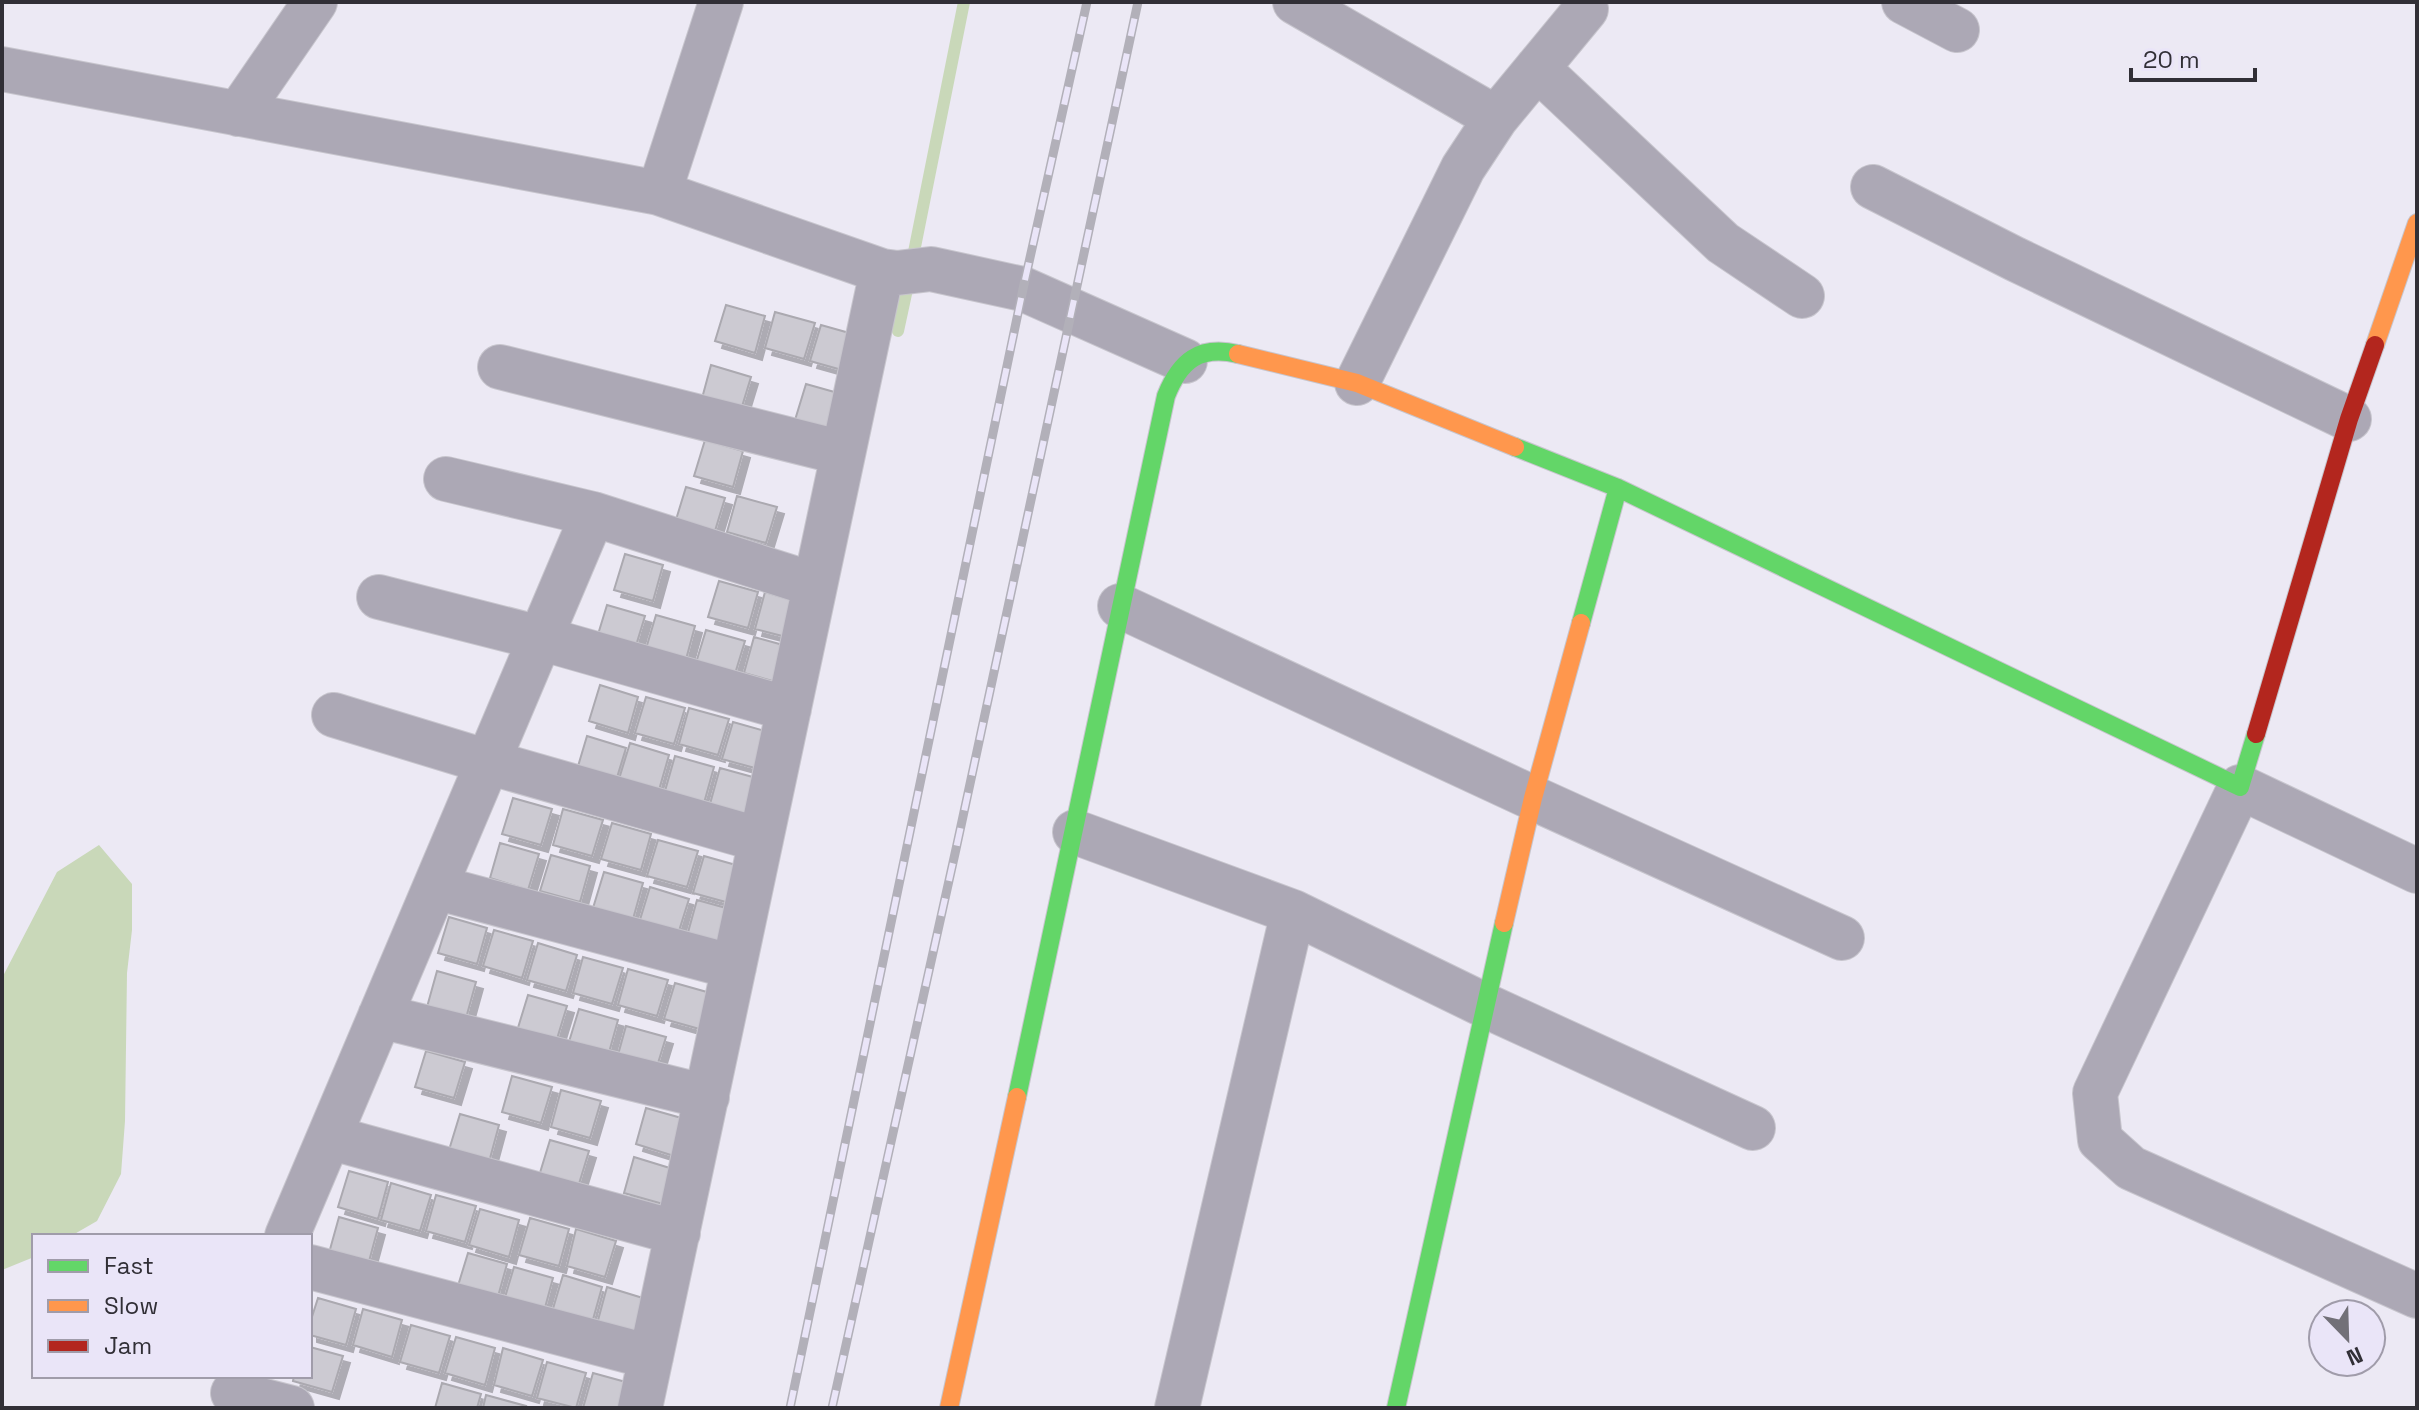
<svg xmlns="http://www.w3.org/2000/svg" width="2419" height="1410" viewBox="0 0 2419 1410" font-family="'Space Grotesk',sans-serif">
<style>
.water{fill:#c9d8b9}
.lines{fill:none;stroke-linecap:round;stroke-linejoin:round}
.stream{stroke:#c9d8b9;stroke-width:12}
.building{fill:#cccad2;stroke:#aba9b0;stroke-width:2;filter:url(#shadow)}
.street-casing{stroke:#c7c5cd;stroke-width:46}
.fast-casing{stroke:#c7c5cd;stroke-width:20}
.slow-casing{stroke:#c7c5cd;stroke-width:20}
.jam-casing{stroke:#c7c5cd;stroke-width:20}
.street{stroke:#aca8b5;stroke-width:44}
.fast{stroke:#63d668;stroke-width:18}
.slow{stroke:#ff974d;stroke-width:18}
.jam{stroke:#b3261e;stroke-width:18}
.rail-casing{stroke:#b2b0b9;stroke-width:9}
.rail{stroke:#eae5f8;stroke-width:6;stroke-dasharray:18;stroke-linecap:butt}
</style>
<defs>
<filter id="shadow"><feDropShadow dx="7" dy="7" stdDeviation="0" flood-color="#0004"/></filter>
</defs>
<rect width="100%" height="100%" fill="#ece9f4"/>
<path class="water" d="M99 845 132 884V930L127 973 125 1121 121 1174 97 1221 71 1236H34V1257L2 1270V978L57 872Z"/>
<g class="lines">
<path class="stream" d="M912 262 964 2
M898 331 909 280"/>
</g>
<path class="building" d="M726 305 765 316 755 353 715 341Z
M775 312 815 323 804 359 765 348Z
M821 325 860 336 849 372 810 361Z
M711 365 751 377 740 413 701 402Z
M806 384 845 395 835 431 795 420Z
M705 440 743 451 733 487 694 476Z
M686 487 725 498 714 534 675 523Z
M737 496 777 507 766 543 727 532Z
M625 554 663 565 653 601 614 590Z
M719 581 758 592 748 628 708 617Z
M765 592 805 604 794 639 755 629Z
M607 605 645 616 634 652 596 641Z
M656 615 695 626 685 663 645 652Z
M706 630 745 641 734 677 695 666Z
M754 637 794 648 783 684 744 673Z
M600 685 638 697 628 733 589 721Z
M646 697 685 708 674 744 635 733Z
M689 708 729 719 718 755 679 744Z
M733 722 772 733 762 770 722 759Z
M587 736 626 748 615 784 576 773Z
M630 743 669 755 659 790 619 779Z
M675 756 714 767 704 803 665 791Z
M720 768 760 779 749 815 710 804Z
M513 798 552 809 541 845 502 834Z
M563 809 603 820 592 856 553 845Z
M612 823 651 834 641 870 601 859Z
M658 840 698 851 687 887 647 876Z
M500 843 539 854 528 890 490 878Z
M551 855 590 866 580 902 540 891Z
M704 856 743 867 733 904 693 893Z
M604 872 643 883 633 919 593 908Z
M650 887 689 899 678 934 639 923Z
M697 900 737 911 726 948 687 936Z
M449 917 487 928 477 964 438 953Z
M494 930 533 941 522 978 483 966Z
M538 943 577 955 566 991 527 980Z
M583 957 623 968 612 1004 573 993Z
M628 969 668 980 657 1016 618 1005Z
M437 971 476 982 466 1018 427 1007Z
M675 983 714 994 703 1030 664 1019Z
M528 995 567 1006 556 1042 517 1031Z
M579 1009 618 1020 608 1056 568 1045Z
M626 1026 666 1037 655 1073 616 1062Z
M426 1051 465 1062 454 1098 415 1087Z
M512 1076 552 1087 541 1123 502 1112Z
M561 1090 601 1101 590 1138 551 1127Z
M646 1108 685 1119 674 1156 636 1144Z
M460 1114 499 1125 489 1162 449 1150Z
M550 1140 589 1151 578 1187 539 1176Z
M634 1157 673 1169 663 1204 624 1193Z
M349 1171 388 1182 378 1219 338 1207Z
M391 1183 431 1195 420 1231 381 1220Z
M436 1195 476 1206 465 1242 426 1231Z
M480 1209 519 1220 509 1257 469 1245Z
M339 1217 378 1228 368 1265 329 1253Z
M530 1218 569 1229 559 1266 519 1255Z
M576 1229 616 1241 605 1277 567 1266Z
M468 1253 507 1264 497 1300 457 1289Z
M514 1267 553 1278 543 1315 503 1304Z
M563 1275 602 1287 592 1323 552 1312Z
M607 1287 646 1299 636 1335 597 1324Z
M318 1298 356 1309 346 1345 310 1335V1323Z
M363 1309 402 1320 392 1357 353 1345Z
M411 1325 450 1336 439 1373 400 1362Z
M456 1337 495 1348 485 1385 445 1373Z
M310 1347 343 1356 332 1392 293 1381 294 1376H310Z
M503 1348 543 1360 532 1396 494 1385Z
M547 1362 586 1373 576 1408 537 1398Z
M593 1373 633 1384 625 1408H583Z
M442 1383 481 1394 477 1408H435Z
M486 1395 526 1406 525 1408H483Z"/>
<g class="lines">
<g class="street-casing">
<path id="street" d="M1295 2 1496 118
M1904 2 1957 30
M1537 68 1723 243 1802 296
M2 69 659 193 882 271 897 273 931 269 1023 289 1185 361
M238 114 315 2
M1873 187 2015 259 2349 419
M659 193 721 2
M500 367 843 453
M1357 383 1463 168 1496 118 1586 9
M446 479 593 514 815 585
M379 597 540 638 789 709
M1120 606 1533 798 1842 938
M334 715 488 762 761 840
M1075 832 1293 912 1484 1005 1753 1128
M2417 871 2240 787 2095 1093 2100 1140 2131 1168 2417 1296
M435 887 734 967
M380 1016 707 1097
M329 1137 678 1233
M287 1236 593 514
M310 1267 651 1357
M233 1393 292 1408
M640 1408 882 271
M1177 1408 1293 912"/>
</g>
<g class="fast-casing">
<path id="fast" d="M1515 447 1618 488
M1581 623 1618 488 2240 787 2256 734
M1017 1097 1166 396C1180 361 1199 345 1238 354
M1396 1408 1504 923"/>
</g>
<g class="slow-casing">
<path id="slow" d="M2375 345 2417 223
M1238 354 1357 383 1515 447
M1504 923 1533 798 1581 623
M949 1408 1017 1097"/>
</g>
<g class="jam-casing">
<path id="jam" d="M2256 734 2349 419 2375 345"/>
</g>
<use href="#street" class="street"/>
<use href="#fast" class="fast"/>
<use href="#slow" class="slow"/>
<use href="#jam" class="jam"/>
<g class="rail-casing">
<path id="rail" d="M790 1408 1023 289 1087 2
M832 1408 956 849 1138 2"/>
</g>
<use href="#rail" class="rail"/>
</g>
<rect width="2419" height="1410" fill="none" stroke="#312f36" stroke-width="8"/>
<rect x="32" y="1234" width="280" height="144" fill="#eae5f8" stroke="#a09caa" stroke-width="2"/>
<rect x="48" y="1260" width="40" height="12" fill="#63d668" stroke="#a09caa" stroke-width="2"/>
<text x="104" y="1274" font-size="24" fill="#312f36">Fast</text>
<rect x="48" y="1300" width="40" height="12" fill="#ff974d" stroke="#a09caa" stroke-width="2"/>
<text x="104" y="1314" font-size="24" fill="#312f36">Slow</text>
<rect x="48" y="1340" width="40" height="12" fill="#b3261e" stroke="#a09caa" stroke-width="2"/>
<text x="104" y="1354" font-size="24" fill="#312f36">Jam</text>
<g transform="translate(2347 1338) rotate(157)"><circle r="38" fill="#eae5f8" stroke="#a09caa" stroke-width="2"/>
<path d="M0-6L14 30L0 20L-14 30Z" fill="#727078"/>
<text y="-12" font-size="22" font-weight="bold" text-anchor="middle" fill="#312f36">N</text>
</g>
<path d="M2131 68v12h124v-12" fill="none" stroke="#312f36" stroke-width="4"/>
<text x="2143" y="68" font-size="24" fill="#312f36" stroke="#eae5f8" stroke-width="6" paint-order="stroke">20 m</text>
</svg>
